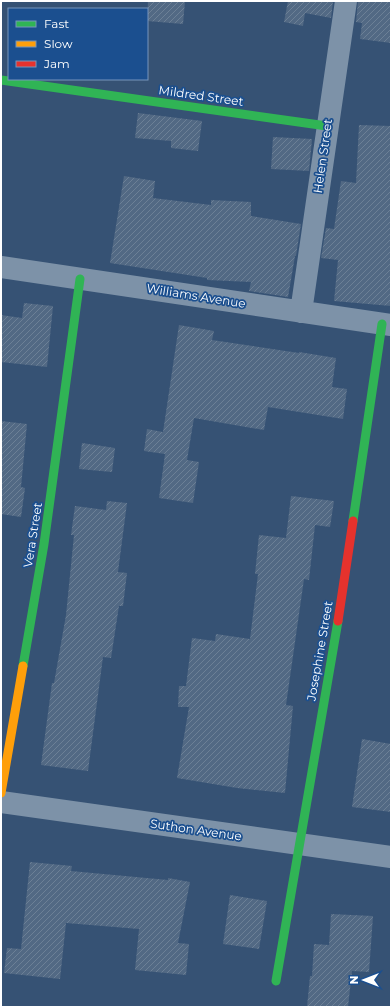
<svg xmlns="http://www.w3.org/2000/svg" width="392" height="1008" viewBox="0 0 392 1008" font-family="Montserrat,sans-serif">
<style>
.building{fill:url(#building-hatch)}
.lines{fill:none;stroke-linecap:round;stroke-linejoin:round}
.street{stroke:#7d92a8;stroke-width:22}
.fast{stroke:#30b455;stroke-width:9}
.slow{stroke:#ff9f0a;stroke-width:9}
.jam{stroke:#e5322d;stroke-width:9}
.labels{text-anchor:middle;stroke-width:3.5;stroke-linejoin:round;paint-order:stroke}
.street-label{font-size:12px;fill:#fff;stroke:#1b4f8f}
</style>
<defs>
<pattern id="building-hatch" width="6" height="6" patternUnits="userSpaceOnUse"><rect width="6" height="6" fill="#526984"/><path d="M-1 1l2-2M0 6l6-6M5 7l2-2" fill="none" stroke="#6c8096"/></pattern>
</defs>
<rect width="100%" height="100%" fill="#365274"/>
<path class="building" d="M148 1H185L183 24 147 21Z
M288 1H333L331 18 305 13 303 26 284 22Z
M358 1H391V43L360 39 362 23 356 22Z
M138 113 202 121 198 151 171 148V141L135 138Z
M359 125 391 126V306L334 301 338 260 321 258 326 228 334 229 341 181 356 183Z
M273 137 312 139 309 171 271 169Z
M124 176 155 181 153 198 211 205V200L251 202V216L301 224 296 256H295L288 297 249 291 251 282 207 280V278L110 263Z
M24 303 53 306 47 367 1 362V315L22 318Z
M179 325 214 331 212 340 299 353V352L336 358 332 387 347 389 343 419 268 407 264 430 194 418 187 460 199 462 193 503 159 498 165 454 144 451 147 429 163 432Z
M1 421 27 424 21 487 25 488 21 517 1 514Z
M82 443 115 448 112 472 79 469Z
M291 496 334 501 330 527 315 525 309 580 304 579 286 705 293 706 285 793 237 788 177 778 189 707H178L179 686H186L192 638 215 641 216 634 250 639 258 574H255L259 535 286 538Z
M107 501 127 503 118 572 127 573 123 606H119L111 658 103 657 88 771 41 765 52 683H54L66 615 74 535H71L75 506 106 510Z
M362 739 391 744V812L352 807Z
M30 862 72 866 71 871 168 880V878L190 882 178 943 189 944 186 975 135 970 139 929 66 923 60 979 4 973 7 948 21 949Z
M230 895 267 901 259 949 223 944Z
M331 914 373 916 369 972 352 971 348 1007H307L310 976H312L314 944 329 945Z"/>
<g class="lines">
<path class="street" d="M1 267 391 325
M301 312 346 1
M1 802 391 857"/>
<path class="fast" d="M1 80 327 126
M353 521 382 324
M23 666 44 544 80 279
M276 981 338 621"/>
<path class="slow" d="M1 793 23 666"/>
<path class="jam" d="M338 621 353 521"/>
</g>
<g class="labels">
<g class="street-label">
<text transform="translate(201 96) rotate(8)" y="4">Mildred Street</text>
<text transform="translate(323 156) rotate(-82)" y="4">Helen Street</text>
<text transform="translate(196 296) rotate(9)" y="4">Williams Avenue</text>
<text transform="translate(33 535) rotate(-81)" y="4">Vera Street</text>
<text transform="translate(320 651) rotate(-80)" y="4">Josephine Street</text>
<text transform="translate(196 830) rotate(8)" y="4">Suthon Avenue</text>
</g>
</g>
<rect width="392" height="1008" fill="none" stroke="#ffffff" stroke-width="4"/>
<rect x="8" y="8" width="140" height="72" fill="#1b4f8f" stroke="#7695bc"/>
<rect x="16" y="21" width="20" height="6" fill="#30b455" stroke="#7695bc"/>
<text x="44" y="28" font-size="12" fill="#ffffff">Fast</text>
<rect x="16" y="41" width="20" height="6" fill="#ff9f0a" stroke="#7695bc"/>
<text x="44" y="48" font-size="12" fill="#ffffff">Slow</text>
<rect x="16" y="61" width="20" height="6" fill="#e5322d" stroke="#7695bc"/>
<text x="44" y="68" font-size="12" fill="#ffffff">Jam</text>
<g transform="translate(364 980) rotate(270)" stroke="#1b4f8f" stroke-width="3" paint-order="stroke">
<path d="M0-3L7 15L0 10L-7 15Z" fill="#ffffff"/>
<text y="-6" font-size="11" font-weight="bold" text-anchor="middle" fill="#ffffff">N</text>
</g>
</svg>
